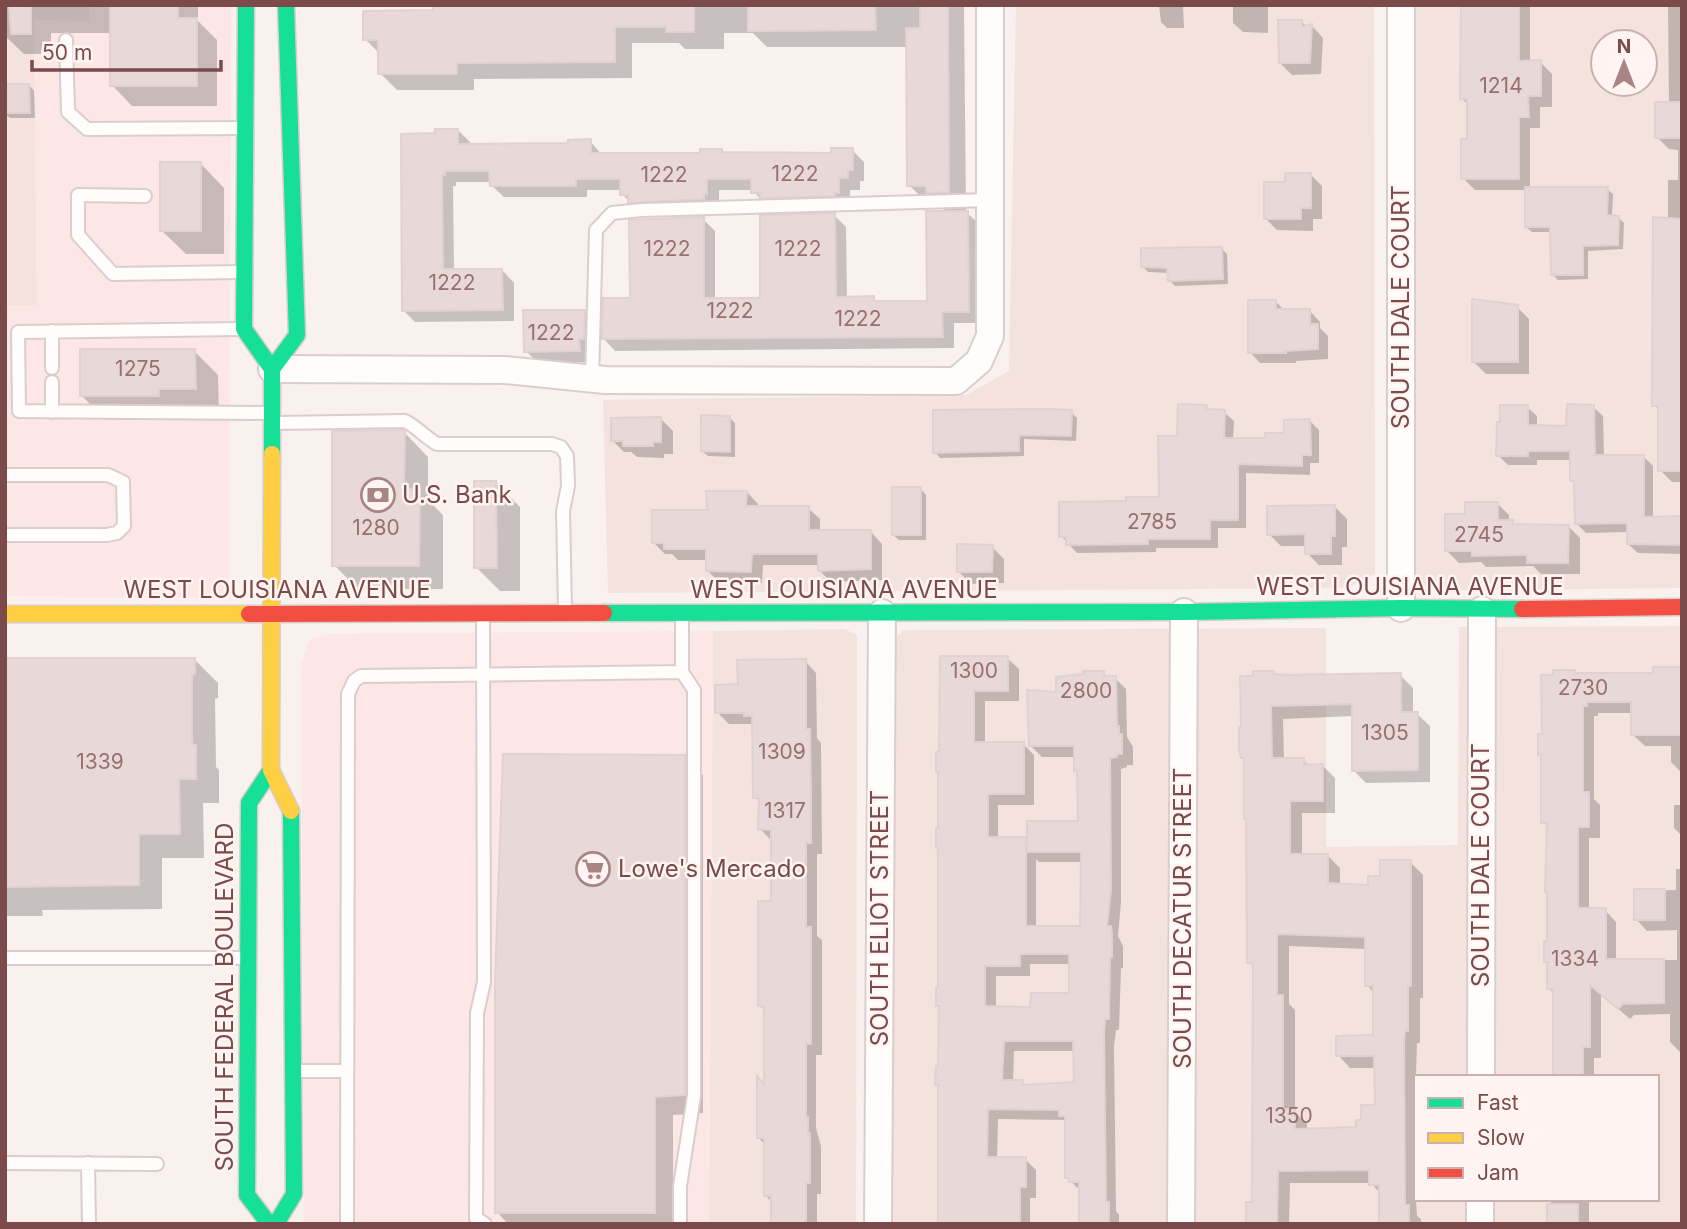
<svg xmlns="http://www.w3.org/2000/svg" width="1687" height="1229" viewBox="0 0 1687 1229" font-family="Inter,sans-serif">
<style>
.residential{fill:#f3e2de;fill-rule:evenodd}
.commercial{fill:#fce6e6}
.shadow{fill:#0003;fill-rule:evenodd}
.building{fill:#e8d9d8;stroke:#e2d1d0;stroke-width:2;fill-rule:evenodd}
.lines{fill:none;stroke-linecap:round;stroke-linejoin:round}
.lane-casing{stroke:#dacecc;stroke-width:16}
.street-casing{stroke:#dacecc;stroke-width:30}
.fast-casing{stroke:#d9ccc9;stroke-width:19}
.slow-casing{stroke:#d9ccc9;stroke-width:19}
.jam-casing{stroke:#d9ccc9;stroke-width:19}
.lane{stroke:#fefdfc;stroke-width:12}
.street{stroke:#fefdfc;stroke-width:26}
.fast{stroke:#16e098;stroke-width:16}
.slow{stroke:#ffcf43;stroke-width:16}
.jam{stroke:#f24e42;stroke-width:16}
.labels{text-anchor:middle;stroke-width:5;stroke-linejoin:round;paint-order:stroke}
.number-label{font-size:21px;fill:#987070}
.street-label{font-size:24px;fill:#7b4b4c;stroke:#fff4f1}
.poi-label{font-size:24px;fill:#7b4b4c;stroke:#fff4f1;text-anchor:start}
</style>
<rect width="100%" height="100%" fill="#f9f1ee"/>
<path class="residential" d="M5 5H89V21H34L37 305H5Z
M1016 5H1374L1375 574 1347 588 608 593 603 400 966 395 1009 371Z
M1411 5H1682V588L1426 591 1411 577ZM1603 42H1645V84H1603Z
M1682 626V1224H893V641L903 630 1326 628V847L1458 845 1459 627ZM1416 1077H1657V1199H1416Z
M845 629 857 635 856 1224H709L713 631Z"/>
<path class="commercial" d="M89 5H231L229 591 223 598 5 596V305H37L34 20 89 21Z
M713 631 709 1224H304L301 665 309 640 330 634Z"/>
<path class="shadow" d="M5 5H198V21L217 40V106H132L112 85V33H51V54H24L5 36Z
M434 5H964L966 212 979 224 980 323H954V348L615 351 604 339 632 300 703 219 715 231V299L762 300 834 215 846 227 847 298H873L878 303H929L947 212 937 202H926L909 185 908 47H767L753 33H724V49H685L679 43H632V78L474 79V90H397L380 73V54L365 39 434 12Z
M1159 5H1183L1184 28H1167L1161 22Z
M1233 5H1268V33L1243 32 1233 23Z
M1463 5H1530V62H1540L1552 74V107H1540V128H1530V189H1607L1613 194 1612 217 1619 218 1624 223 1623 249 1588 251V279L1558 280 1552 274V232H1532L1526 227V190H1475L1463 178 1469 140V105L1462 99Z
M1668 5H1682V482H1672L1660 470V411L1654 405 1668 220V180H1678V150L1669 149 1657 137 1669 104Z
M1301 21 1307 27 1312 26 1323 38 1321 74 1292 75 1280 63Z
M29 85 34 91 35 118H10L5 114V86Z
M458 130 470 142V146L570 145 590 141 602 155H701L721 151 725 154 833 155 852 150 864 162V181H860V190H850V204L765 205 753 190H719V205L642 214 622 194V190H587V197H504L491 185V182H456V186H453L454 271 502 270 514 283V321L415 322 403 310 437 135Z
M200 163 224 188V254H186L161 230Z
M1310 174 1322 186V219H1313V231L1277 230 1265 218 1286 184Z
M1222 249 1227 254 1228 284 1175 286 1169 280V273L1148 272 1143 267Z
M1275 301 1285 311H1310L1320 322V328L1328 336V359L1296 361V363H1260L1250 352Z
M1517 307 1529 319V374H1486L1474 362Z
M584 311 596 323 591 362 538 363 526 351Z
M194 351 218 375 219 413H182L183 420H106L82 396Z
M1206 407 1211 411 1224 412 1234 421 1233 440H1267L1286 435 1310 421 1319 430V463H1310V475L1246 473V528H1218V548H1156V552L1077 553 1061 536 1128 503 1161 498 1179 438Z
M1527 407 1537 416V427H1568L1593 407 1603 416 1604 457H1644L1653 466V519L1682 518V554L1638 553 1628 544V532L1586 533 1576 523V485L1572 480V460H1537V465H1508L1498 455Z
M1071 412 1077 418 1076 441 1024 439V456L940 458 935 452Z
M730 418 735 423V457L708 456 702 451Z
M661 419 673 431V454H664V458L637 457 631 452H624L612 440Z
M404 432 428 457V500L443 515V589H358L334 565Z
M495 482 520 507V591H500L476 567Z
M921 489 926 495V540H899L893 535Z
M747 492 758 504V508H808L820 519V532H871L882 544V580L831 582 819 570V565H763L762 583 719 582 708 571V560H678L672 554H665L654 543Z
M1497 503 1509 515V521L1517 526H1568L1580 538V574H1541L1533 566 1486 567 1481 562 1459 563 1447 551 1467 516Z
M1335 507 1347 519V547H1342V565H1319L1307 553V546H1281L1269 534Z
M992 547 1004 559V583L971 584 959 572Z
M941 658H1007L1019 669V701H985V744H1023L1034 755V805H998V839H1025L1028 842 1080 823 1079 773 1076 770V757H1042L1030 745 1058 693 1103 672 1109 678H1115L1126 689 1127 737 1133 747V765H1127V767L1121 769V902L1118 936 1123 946V968H1121L1119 1030H1116L1114 1046 1116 1211 1119 1215V1224H1080V1190L1067 1178 1066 1120 998 1119 997 1159H1025L1036 1170V1198H1030V1224H940V1087L937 1085 940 1068V1008L938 1005 940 988ZM1036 859 1039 862H1082V928H1036ZM1030 964H1071V995L1032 1009 996 1008V976H1030ZM1014 1051H1075L1076 1084 1027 1087 1022 1082H1013Z
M5 659H194L218 683V698L215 699 216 767 219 770V803H203L204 858H162V909L42 910 43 916H5Z
M805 661 816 673 817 738 821 743 822 854H817V936L822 940V1055H816V1128L821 1146V1194H817V1224H773V1203L766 1196 765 1145 758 1137 766 1088V1012L760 1006 773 903 772 841 760 829V802L755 797 754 724H729L717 712 740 686Z
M1682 669V773L1671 762V746H1645L1633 735V713H1598V716H1594V799L1600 805V838H1589V910H1605L1616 922V960H1677V930L1647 931 1636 919 1635 891 1676 890V869H1682V1054L1670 1042V1014L1634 1015 1630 1019 1601 994V1058H1594V1077H1555L1554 994 1549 988V965L1545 962 1549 943V894L1546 891 1549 828 1543 822V758L1540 755 1544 736 1574 671 1578 675H1655Z
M1273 673 1276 676 1400 675 1413 688V714H1417L1430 726V782L1366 783 1353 770 1354 716 1283 719 1284 760H1303L1309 766 1322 765 1335 778V813H1302V855H1327L1340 868V886L1370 887 1410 862 1423 875V998H1420V1043H1417L1416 1077V1199L1417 1216 1421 1219V1224H1380L1381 1194 1371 1183H1290L1289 1224H1248L1253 1204 1254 968 1249 962 1246 761 1242 757ZM1289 946 1366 949 1367 985 1374 993 1375 1037 1338 1055 1350 1068H1376V1107L1357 1129 1307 1131V1124L1295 1112V1010L1289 1004Z
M685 757 703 775V1113L673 1115V1224H508L497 1212Z
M1674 805H1682V836L1674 828Z
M1551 1199H1597L1589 1201V1224H1547V1212L1551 1206Z"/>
<path class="building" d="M9 5H31V34H11Z
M131 5H178V18H197V86H110V7Z
M433 5H694V32H666V27H615V62L457 63V74H378V40H363V11L433 10Z
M748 5H875L876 30 748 31Z
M920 5H948L949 192 926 193V186H907L906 28H920Z
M1461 5H1519V61L1541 60V96H1528L1529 117H1519V179H1461V139H1467V99H1460Z
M1278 20H1302V27L1312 24 1310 63H1279Z
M5 84H29L30 113H5Z
M1655 102H1682V138H1655Z
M435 129H458V144L568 143V140L591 139V153H700V149H722V152L831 153V148H853V170H848V178H839V193H835V196L760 198V193H751V179H707V194H704V199L628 203V195H620V179H576V186H490L489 171H445V175H442L443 269H502L503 310 402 311 401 134 435 133Z
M160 162H201V231H160Z
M1285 173H1311V208H1301V219H1264V182H1285Z
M1525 187H1608L1607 215 1619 216 1618 245 1583 246V275H1551L1550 227H1525Z
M926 211H968L969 312H942L943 337 602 339 603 298H630L629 220 704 217V298H760V215L835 213 836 297 874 296V301H927Z
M1653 217 1682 219V471H1658V406H1652Z
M1222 247 1223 279 1168 281 1167 268 1141 267V248Z
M1472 299 1518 305V362H1472Z
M1248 300H1276V309H1310V324H1318V349L1286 351V353H1248Z
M523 310H585L584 339H579L580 351 524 352Z
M80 349H195L196 389H159V396H80Z
M1178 404 1207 405V409L1225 410 1224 438H1265V433H1284V420L1310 419 1311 455H1302V466L1238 464V520H1210V539H1148V544L1066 545V537H1059V502L1126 501V497H1159L1158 436H1177Z
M1567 404 1594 405 1595 455H1644V517L1682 516V545L1627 544V523L1575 524 1574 481H1570V451H1528V456H1496L1497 422H1500V405H1528V425L1566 426Z
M1049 409 1072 410 1071 436 1019 435V451L933 453V410Z
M701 415 730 416V452L701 451Z
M661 417V442H653V446H623V441H611V418Z
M403 430 405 431 404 489H420L419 566H332V431Z
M474 481H496L497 568H474Z
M892 487H921V535H892Z
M706 491H747L746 506H809V530H871V569L818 571V554H752L751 572 706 571V549H664V543H652V510H707Z
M1465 502H1498V520H1513V524L1569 525 1568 563H1527V555L1472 556V551H1445V514H1465Z
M1335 505V536H1331V554H1305V534L1267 535V506Z
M957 544 993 545 992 572H957Z
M940 656H1008V691H974V742H1024V794H988V837H1026V926H1080L1081 852H1027V821H1078L1077 771H1074V746H1029L1027 690 1056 692V677L1083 674V671H1104V676H1116L1117 726H1119V734H1122V754H1117V757L1110 758 1111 890 1107 926H1111L1112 934V957H1110L1109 1019H1105L1104 1033 1106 1202H1109V1224H1079V1182H1069V1178H1065V1116H1059V1110L988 1109 987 1157H1026V1187H1020V1224H938V1085H935L936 1066H938L939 1006H936V987H938V848H936V828H938V772H936V752H939ZM1020 954H1069V993H1031L1030 1007 985 1006V966H1020ZM1004 1041H1073L1074 1082 1023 1085V1080H1002Z
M5 658H195V674L192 675V744L196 745V779H179L180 834H139V885L5 887Z
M806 659V729H810L811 794V843H806V927H811V1044H806V1117H808V1133H810V1183H806V1224H771V1196H764V1138H757V1076L764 1084V1007L758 1006V901H771V830L758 829 759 798H753L752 716H744V713H715V685L738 684 737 660Z
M1653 667H1682V735H1631V702H1587V706H1583V792H1589V827H1578V908H1606V959H1664V1003L1623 1004 1618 1009 1590 985V1047H1583V1077H1553V989H1547V962H1544V941H1547V892H1545L1547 823H1541V755H1538V734H1542L1541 675H1553V670H1575V673H1653Z
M1253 671H1274V674L1287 675 1401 673V712H1418V770L1352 771V704L1271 706 1272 758H1304V765L1323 764V801H1290V854H1328V883L1368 885V876H1380V860H1411V986H1408V1031H1405L1404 1043 1405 1205H1409V1224H1379V1185H1369V1170L1278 1171 1277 1224H1246V1202H1252L1253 966 1251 963H1247L1246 819H1244V758H1241L1239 751V727H1241L1240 676H1253ZM1277 934 1365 937V986H1373V1035L1336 1036V1056H1374L1375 1105H1361V1120H1356V1127L1295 1129V1109H1283V995H1277Z
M503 754 685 755V1095L655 1097V1213H495V982Z
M1634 889H1665V920H1634Z
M1547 1204H1578V1224H1547Z"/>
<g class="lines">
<g class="lane-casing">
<path id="lane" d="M66 40 68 112 87 129 242 128
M145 196 78 195V235L113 274 241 272
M240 329 18 332 19 411 270 413
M52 331V368
M592 379 596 230 612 213 642 210 990 200
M52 382V412
M276 423 405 421C417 427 425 437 437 444H552L561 447 567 456 568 486 563 511 565 609
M5 475H108L123 482 124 526 117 533 107 535H5
M483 617 484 982 477 1013 476 1218 485 1224
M5 958H243
M296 1071H347
M5 1163 157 1164
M88 1163 89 1224
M347 1224 348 694 354 681 361 676 682 672
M680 1224V1186L694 1096V690L682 672V616"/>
</g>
<g class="street-casing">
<path id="street" d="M272 369 505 370 605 380 956 381 979 361 990 336V5
M1401 608V5
M1481 1077 1482 610
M878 1224 882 613
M1181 1224 1184 612
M1480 1224V1199"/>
</g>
<g class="fast-casing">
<path id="fast" d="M246 5 244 329 272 369V454
M272 369 297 335 286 5
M604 613 1184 612 1401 608 1522 609
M269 1224 247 1195 249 803 271 770
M276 1224 294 1194 291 811"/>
</g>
<g class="slow-casing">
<path id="slow" d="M272 454 271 770 291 811
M5 614H249"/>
</g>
<g class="jam-casing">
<path id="jam" d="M1522 609 1682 607
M249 614 604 613"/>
</g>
<use href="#lane" class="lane"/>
<use href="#street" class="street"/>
<use href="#fast" class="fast"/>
<use href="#slow" class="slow"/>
<use href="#jam" class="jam"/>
</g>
<defs>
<g id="bank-ring" transform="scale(1.75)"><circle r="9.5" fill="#fff4f1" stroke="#a78585" stroke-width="1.5"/><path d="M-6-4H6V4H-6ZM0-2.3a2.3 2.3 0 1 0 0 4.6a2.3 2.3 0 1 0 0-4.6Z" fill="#a78585"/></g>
<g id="supermarket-ring" transform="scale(1.75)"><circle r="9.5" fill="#fff4f1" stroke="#a78585" stroke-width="1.5"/><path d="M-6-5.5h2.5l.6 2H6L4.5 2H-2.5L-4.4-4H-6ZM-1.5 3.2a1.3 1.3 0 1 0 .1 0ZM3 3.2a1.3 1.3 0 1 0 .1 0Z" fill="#a78585"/></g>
</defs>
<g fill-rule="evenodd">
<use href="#bank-ring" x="378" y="495"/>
<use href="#supermarket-ring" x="593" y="869"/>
</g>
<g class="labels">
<g class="number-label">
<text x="1501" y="93">1214</text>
<text x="795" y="181">1222</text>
<text x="664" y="182">1222</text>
<text x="667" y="256">1222</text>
<text x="798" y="256">1222</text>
<text x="452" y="290">1222</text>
<text x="730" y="318">1222</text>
<text x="858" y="326">1222</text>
<text x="551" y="340">1222</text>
<text x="138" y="376">1275</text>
<text x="1152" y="529">2785</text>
<text x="376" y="535">1280</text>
<text x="1479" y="542">2745</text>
<text x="974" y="678">1300</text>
<text x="1583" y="695">2730</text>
<text x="1086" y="698">2800</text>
<text x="1385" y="740">1305</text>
<text x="782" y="759">1309</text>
<text x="100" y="769">1339</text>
<text x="785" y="818">1317</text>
<text x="1575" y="966">1334</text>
<text x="1289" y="1123">1350</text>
</g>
<g class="street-label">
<text transform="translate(1401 307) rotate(-90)" y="8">SOUTH DALE COURT</text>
<text x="1410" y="595">WEST LOUISIANA AVENUE</text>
<text x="277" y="598">WEST LOUISIANA AVENUE</text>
<text x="844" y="598">WEST LOUISIANA AVENUE</text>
<text transform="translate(1481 865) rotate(-90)" y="8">SOUTH DALE COURT</text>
<text transform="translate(880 918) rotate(-90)" y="8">SOUTH ELIOT STREET</text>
<text transform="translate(1183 918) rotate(-90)" y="8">SOUTH DECATUR STREET</text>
<text transform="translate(225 997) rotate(-90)" y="8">SOUTH FEDERAL BOULEVARD</text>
</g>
<g class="poi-label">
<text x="402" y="503">U.S. Bank</text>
<text x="618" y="877">Lowe's Mercado</text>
</g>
</g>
<rect width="1687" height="1229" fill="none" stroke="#7b4b4c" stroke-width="14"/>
<rect x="1414" y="1075" width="245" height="126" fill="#fff4f1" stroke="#cab0af" stroke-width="2"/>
<rect x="1428" y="1098" width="35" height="10" fill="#16e098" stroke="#cab0af" stroke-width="2"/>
<text x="1477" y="1110" font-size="21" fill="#7b4b4c">Fast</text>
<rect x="1428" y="1133" width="35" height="10" fill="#ffcf43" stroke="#cab0af" stroke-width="2"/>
<text x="1477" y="1145" font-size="21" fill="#7b4b4c">Slow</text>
<rect x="1428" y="1168" width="35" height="10" fill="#f24e42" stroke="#cab0af" stroke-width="2"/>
<text x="1477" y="1180" font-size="21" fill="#7b4b4c">Jam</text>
<g transform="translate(1624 63)"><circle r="33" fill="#fff4f1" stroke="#cab0af" stroke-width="2"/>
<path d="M0-5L12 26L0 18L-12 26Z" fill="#a78585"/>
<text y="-10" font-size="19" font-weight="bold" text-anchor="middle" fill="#7b4b4c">N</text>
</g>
<path d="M32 60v10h189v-10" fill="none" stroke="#7b4b4c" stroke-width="3.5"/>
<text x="42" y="60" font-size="21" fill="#7b4b4c" stroke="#fff4f1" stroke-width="5" paint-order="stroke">50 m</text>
</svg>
